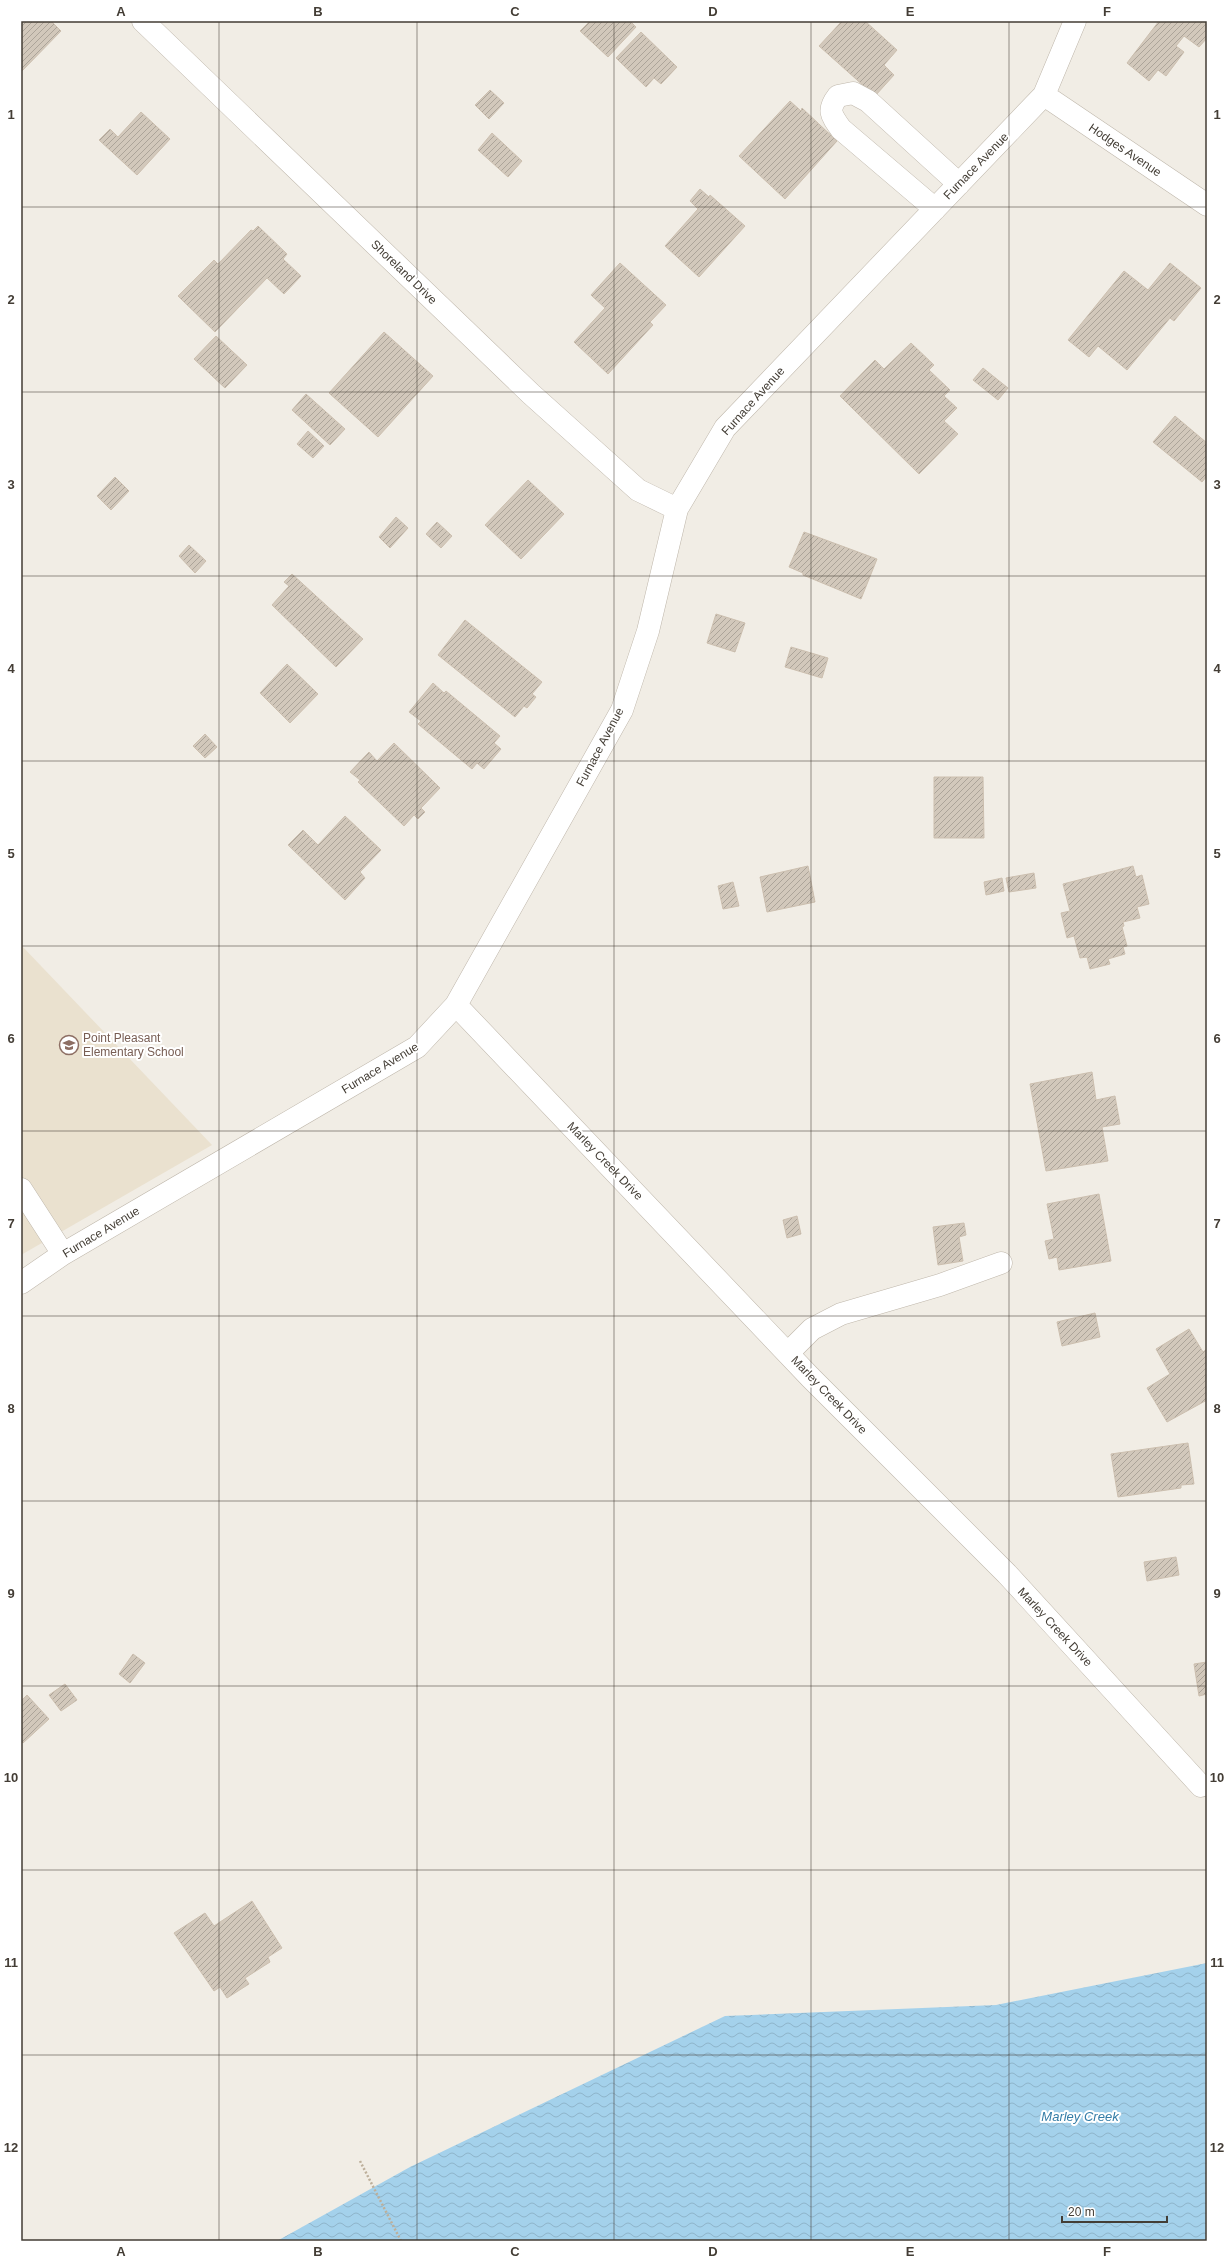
<svg xmlns="http://www.w3.org/2000/svg" width="1228" height="2262" viewBox="0 0 1228 2262" font-family="Helvetica,sans-serif">
<style>
.education{fill:#eae1cf}
.water{fill:url(#water-waves)}
.building{fill:url(#building-hatch);stroke:#ccbfaf}
.lines{fill:none;stroke-linecap:round;stroke-linejoin:round}
.minor-casing{stroke:#bfb7ab;stroke-width:23}
.path{stroke:#bdaf9a;stroke-width:2.5;stroke-dasharray:2 2;stroke-linecap:butt}
.minor{stroke:#fff;stroke-width:22}
.grid{fill:none;stroke:#433d35;stroke-width:1;stroke-opacity:0.55}
.labels{text-anchor:middle;stroke-width:4;stroke-linejoin:round;paint-order:stroke}
.street-label{font-size:12px;fill:#433d35;stroke:#fff}
.education-label{font-size:12px;fill:#785e54;stroke:#fff;text-anchor:start}
.water-label{font-size:13px;font-style:italic;fill:#357da7;stroke:#fff}
.neatline{fill:none;stroke:#433d35;stroke-width:1.5}
.grid-label{font-size:13px;text-anchor:middle;font-weight:bold;fill:#433d35}
</style>
<defs>
<pattern id="water-waves" width="16" height="10" patternUnits="userSpaceOnUse"><rect width="16" height="10" fill="#a4d1eb"/><path d="M0 5q4-4 8 0t8 0" fill="none" stroke="#8eb4ca"/></pattern>
<pattern id="building-hatch" width="6" height="6" patternUnits="userSpaceOnUse"><rect width="6" height="6" fill="#d2c8bb"/><path d="M-1 1l2-2M0 6l6-6M5 7l2-2" fill="none" stroke="#aca499"/></pattern>
</defs>
<rect width="100%" height="100%" fill="#f1ede5"/>
<path class="education" d="M21 945 212 1145 21 1255Z"/>
<path class="water" d="M1207 1963V2241H277L410 2167 725 2016 996 2005Z"/>
<path class="building" d="M21 21H51L61 31 21 72Z
M590 21H630L636 27 608 57 580 31Z
M842 21H865L897 50 884 65 894 75 875 96 819 46Z
M1159 21H1207V38L1199 47 1184 36 1176 46 1184 52 1166 76 1158 70 1149 81 1127 63Z
M641 32 677 67 661 84 654 78 646 87 616 58Z
M490 90 504 103 489 119 475 105Z
M790 101 801 111 802 108 837 141 785 199 739 156Z
M141 112 170 139 137 175 99 140 110 129 118 137Z
M492 133 522 161 508 177 478 150Z
M700 189 709 197 710 195 745 226 699 277 665 246 698 209 690 201Z
M258 226 287 254 283 259 301 276 284 294 267 278 215 332 178 296 214 260 218 264 251 230 253 231Z
M620 263 666 305 650 322 653 325 608 374 574 342 605 308 591 295Z
M1170 263 1201 288 1174 321 1170 318 1127 370 1098 346 1089 357 1068 340 1124 271 1148 290Z
M384 332 433 376 378 437 329 393Z
M216 336 247 365 225 388 194 359Z
M911 343 934 365 929 370 950 390 944 396 957 408 944 421 958 434 919 474 840 396 875 360 884 369Z
M983 368 1008 388 998 400 973 380Z
M306 394 345 429 330 445 292 410Z
M1175 416 1207 443V476L1202 482 1153 442Z
M308 431 324 446 313 458 297 444Z
M115 477 129 491 111 510 97 496Z
M528 480 564 514 521 559 485 525Z
M396 517 408 528 390 548 379 537Z
M437 522 452 536 441 548 426 534Z
M804 532 877 559 861 599 803 575V573L789 567Z
M189 545 206 561 195 573 179 556Z
M292 574 363 639 336 667 272 605 289 586 284 582Z
M716 614 745 623 735 652 707 643Z
M465 620 542 682 532 694 536 697 527 708 524 706 515 717 438 655Z
M791 647 828 658 822 678 785 667Z
M287 664 318 694 290 723 260 693Z
M433 683 444 693 446 691 500 736 494 743 501 749 484 769 477 763 472 769 418 724 421 721 409 712Z
M205 734 217 747 205 758 193 746Z
M394 743 440 788 421 808 425 812 418 819 414 815 404 826 358 782 360 780 350 772 369 752 377 761Z
M934 777H983L984 838H934Z
M345 816 381 850 360 872 365 878 345 900 288 845 303 830 318 845Z
M808 866 815 902 767 912 760 877Z
M1133 866 1136 877 1142 875 1149 904 1137 907 1140 918 1123 922 1124 926 1122 927 1127 946 1123 947 1125 954 1108 959 1110 964 1090 969 1087 957 1080 958 1074 936 1067 938 1061 913 1070 911 1063 884Z
M1034 873 1036 888 1009 892 1006 878Z
M1002 878 1004 891 986 895 984 882Z
M733 882 739 906 723 909 718 886Z
M1092 1072 1096 1100 1115 1096 1116 1102 1120 1124 1102 1127 1108 1161 1046 1171 1030 1084Z
M1099 1194 1111 1261 1059 1270 1057 1257 1049 1259 1045 1241 1054 1239 1047 1204Z
M797 1216 801 1234 787 1238 783 1220Z
M964 1223 966 1235 959 1237 963 1261 938 1265 933 1227Z
M1095 1313 1100 1337 1062 1346 1057 1322Z
M1189 1329 1203 1352 1207 1349V1400L1167 1422 1147 1388 1170 1374 1156 1349Z
M1188 1443 1194 1484 1181 1485V1488L1118 1497 1111 1454Z
M1176 1557 1179 1575 1147 1581 1144 1562Z
M133 1654 145 1663 130 1683 119 1674Z
M1207 1662V1694L1199 1696 1194 1664Z
M65 1684 77 1700 61 1711 49 1695Z
M27 1695 49 1719 23 1743 21 1741V1701Z
M252 1901 282 1948 268 1957 270 1962 245 1978 249 1984 227 1998 220 1987 214 1991 174 1933 205 1913 214 1926Z"/>
<g class="lines">
<g class="minor-casing">
<path id="minor" d="M143 21 531 394 638 490 677 509
M1044 95 1207 205
M935 209 841 129C831 115 827 110 838 96L853 93 868 101 959 184
M456 1005 810 1377 1007 1574 1201 1786
M21 1189 63 1254
M21 1283 63 1254 417 1047 456 1005 622 710 648 631 677 509 725 428 1044 95 1075 21
M788 1353 812 1329 841 1314 940 1285 1001 1263"/>
</g>
<path class="path" d="M360 2161 401 2241"/>
<use href="#minor" class="minor"/>
</g>
<path class="grid" d="M219 21V2241M417 21V2241M614 21V2241M811 21V2241M1009 21V2241M21 207H1207M21 392H1207M21 576H1207M21 761H1207M21 946H1207M21 1131H1207M21 1316H1207M21 1501H1207M21 1686H1207M21 1870H1207M21 2055H1207"/>
<defs>
<g id="school-ring" transform="scale(1)"><circle r="9.5" fill="#fff" stroke="#8d6e63" stroke-width="1.5"/><path d="M0-5L7-2L0 1L-7-2ZM-4 1L0 2.5L4 1V4Q0 6-4 4Z" fill="#8d6e63"/></g>
</defs>
<g fill-rule="evenodd">
<use href="#school-ring" x="69" y="1045"/>
</g>
<g class="labels">
<g class="street-label">
<text transform="translate(1125 150) rotate(34)" y="4">Hodges Avenue</text>
<text transform="translate(976 166) rotate(-46)" y="4">Furnace Avenue</text>
<text transform="translate(404 272) rotate(44)" y="4">Shoreland Drive</text>
<text transform="translate(753 401) rotate(-48)" y="4">Furnace Avenue</text>
<text transform="translate(600 747) rotate(-62)" y="4">Furnace Avenue</text>
<text transform="translate(380 1068) rotate(-31)" y="4">Furnace Avenue</text>
<text transform="translate(605 1161) rotate(46)" y="4">Marley Creek Drive</text>
<text transform="translate(101 1232) rotate(-31)" y="4">Furnace Avenue</text>
<text transform="translate(829 1395) rotate(46)" y="4">Marley Creek Drive</text>
<text transform="translate(1055 1627) rotate(47)" y="4">Marley Creek Drive</text>
</g>
<g class="education-label">
<text x="83" y="1042">Point Pleasant<tspan x="83" dy="14">Elementary School</tspan></text>
</g>
<g class="water-label">
<text x="1080" y="2121">Marley Creek</text>
</g>
</g>
<rect width="1228" height="2262" fill="none" stroke="#ffffff" stroke-width="44"/>
<path d="M1062 2216v6h105v-6" fill="none" stroke="#433d35" stroke-width="2"/>
<text x="1068" y="2216" font-size="12" fill="#433d35" stroke="#ffffff" stroke-width="3" paint-order="stroke">20 m</text>
<rect x="22" y="22" width="1184" height="2218" class="neatline"/>
<g class="grid-label">
<text x="121" y="16">A</text>
<text x="318" y="16">B</text>
<text x="515" y="16">C</text>
<text x="713" y="16">D</text>
<text x="910" y="16">E</text>
<text x="1107" y="16">F</text>
<text x="11" y="119">1</text>
<text x="1217" y="119">1</text>
<text x="11" y="304">2</text>
<text x="1217" y="304">2</text>
<text x="11" y="489">3</text>
<text x="1217" y="489">3</text>
<text x="11" y="673">4</text>
<text x="1217" y="673">4</text>
<text x="11" y="858">5</text>
<text x="1217" y="858">5</text>
<text x="11" y="1043">6</text>
<text x="1217" y="1043">6</text>
<text x="11" y="1228">7</text>
<text x="1217" y="1228">7</text>
<text x="11" y="1413">8</text>
<text x="1217" y="1413">8</text>
<text x="11" y="1598">9</text>
<text x="1217" y="1598">9</text>
<text x="11" y="1782">10</text>
<text x="1217" y="1782">10</text>
<text x="11" y="1967">11</text>
<text x="1217" y="1967">11</text>
<text x="11" y="2152">12</text>
<text x="1217" y="2152">12</text>
<text x="121" y="2256">A</text>
<text x="318" y="2256">B</text>
<text x="515" y="2256">C</text>
<text x="713" y="2256">D</text>
<text x="910" y="2256">E</text>
<text x="1107" y="2256">F</text>
</g>
</svg>
